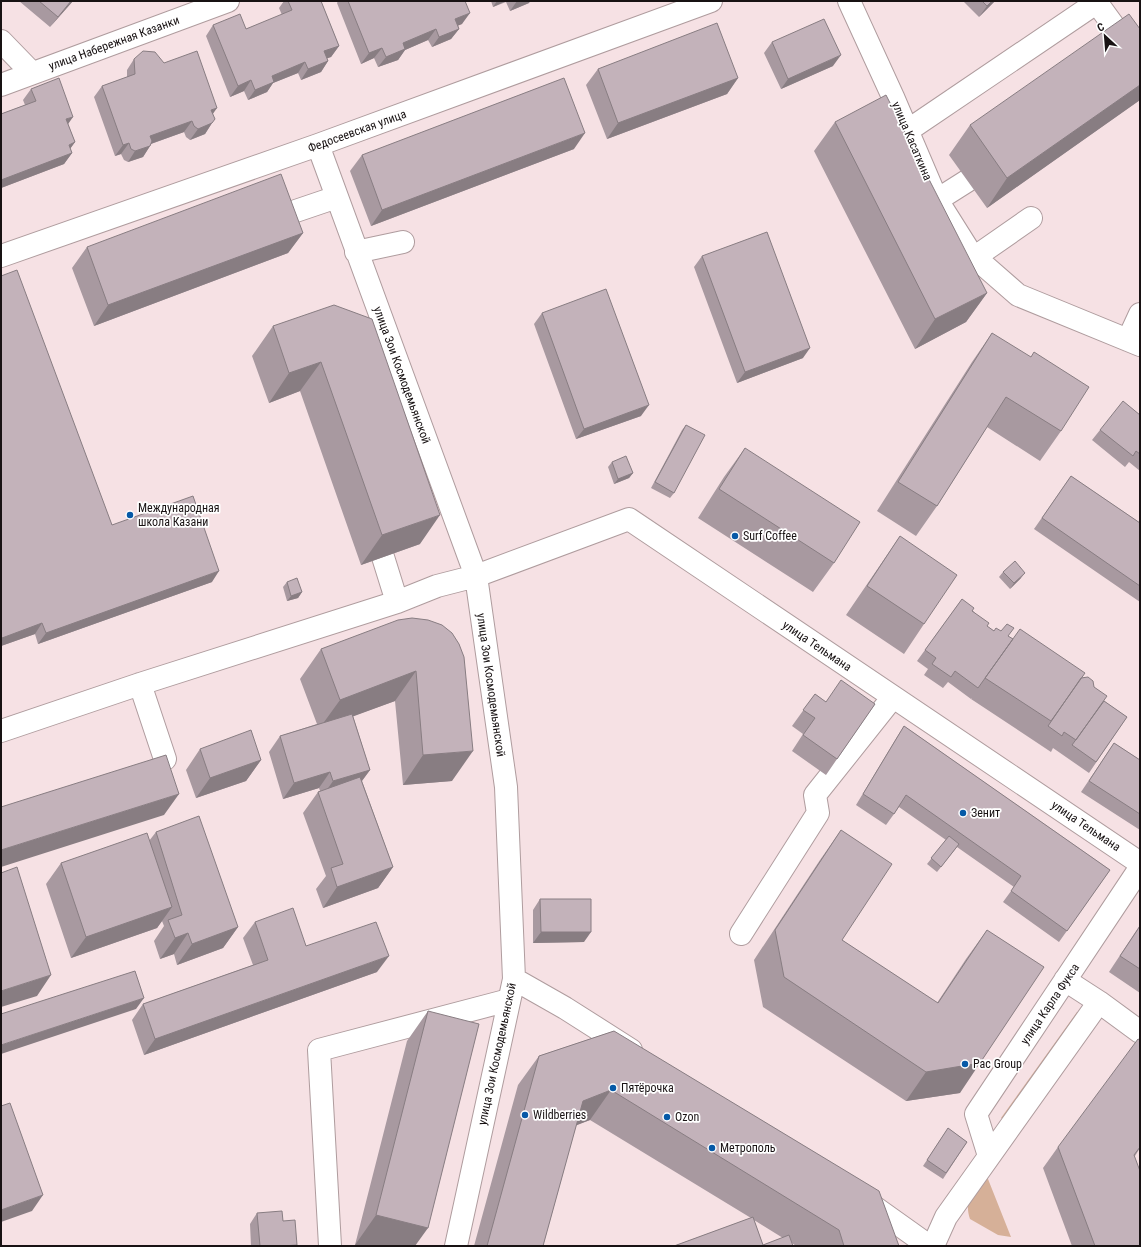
<svg xmlns="http://www.w3.org/2000/svg" width="1141" height="1247" viewBox="0 0 1141 1247" font-family="'Roboto Condensed',sans-serif">
<style>
.green{fill:#d6b098}
.lines{fill:none;stroke-linecap:round;stroke-linejoin:round}
.minor-casing{stroke:#af9c9e;stroke-width:24}
.minor{stroke:#fff;stroke-width:22}
.wall{fill:#a899a0;fill-rule:evenodd}
.shaded-wall{fill:#887d82}
.building{fill:#c3b2ba;stroke:#887d82}
.poi-dot{fill:#0659a7;stroke:#fff;stroke-width:1.5}
.labels{text-anchor:middle;stroke-width:3.5;stroke-linejoin:round;paint-order:stroke}
.street-label{font-size:12px;fill:#181213;stroke:#fff}
.poi-label{font-size:12px;fill:#181213;stroke:#fff;text-anchor:start}
</style>
<rect width="100%" height="100%" fill="#f6e1e4"/>
<path class="green" d="M1077 1012 1084 1016 1008 1123 1001 1118Z
M986 1174 1011 1237 998 1235 970 1219C963 1199 975 1189 986 1174Z"/>
<g class="lines">
<g class="minor-casing">
<path id="minor" d="M849 1 893 97 937 200 971 254 1018 295 1140 345
M1097 3 1140 62
M1 41 32 73
M1 85 228 1
M907 131 1099 1
M318 145 476 576 506 787 514 979 456 1246
M937 200 967 181
M275 218 337 197
M356 252 403 242
M1 256 318 145 711 1
M975 257 1031 218
M1128 340 1140 314
M383 557 397 602
M140 684 165 759
M1 731 140 684 397 602 437 586 476 576 629 519 1140 863
M741 934 818 813 815 795 893 697
M514 979 565 1008 631 1050
M1099 1002 1140 1032
M989 1156 976 1114 1140 868
M863 1199 929 1246
M330 1246 319 1050 509 1000
M933 1246 946 1217 1099 1002 1065 980"/>
</g>
<use href="#minor" class="minor"/>
</g>
<path class="wall" d="M19 1H73L50 27Z
M284 1H321L339 46 331 57 327 58 328 61 321 72 301 80 298 73 273 83 267 92 248 100 244 91 230 97 206 36 213 25 246 29 282 15 279 8Z
M338 1H465L462 24 458 25 459 29 451 39 432 47 428 40 405 50 398 60 378 67 374 58 361 64 337 3Z
M491 1H530L529 3 510 11 506 2 493 7Z
M963 1H995L979 17Z
M1140 29V100L987 208 949 155 970 125Z
M772 42 833 66 781 89 764 53Z
M134 59 164 63 213 114 212 123 205 134 190 140 186 137 184 132 151 144 150 146 143 157 128 162 124 160 121 154 115 156 94 97 102 86 127 77V70Z
M598 69 738 78 727 94 607 139 586 85Z
M31 89 68 124 75 142 70 149 72 153 64 164 1 188V114L25 105 23 100Z
M835 122 987 293 966 322 915 349 814 151Z
M574 149 371 226 350 171 362 155Z
M303 233 288 253 94 326 72 268 87 247Z
M702 256 803 358 737 383 694 267Z
M1 276 112 525 212 582 38 644 35 634 1 646Z
M542 313 641 416 576 439 534 324Z
M372 319 420 544 361 565 300 391 269 403 252 356 273 326Z
M992 333 1061 431 1040 461 987 427 937 506 916 536 877 511 972 362Z
M1140 415V471L1129 462 1125 467 1092 440 1100 430Z
M686 425 674 493 670 498 651 488 682 430Z
M745 448 834 563 813 592 698 518 724 477Z
M612 462 633 473 629 478 614 484 608 467Z
M1071 476 1140 523V602L1034 529Z
M900 536 924 624 904 654 846 615Z
M1003 572 1021 578 1010 589 999 577Z
M287 582 302 592 298 598 287 601 283 587Z
M962 599 987 626 994 631 1008 636 1081 678 1094 687 1104 701 1127 717 1089 773 1053 748 1051 752 1036 742 1040 737 1036 742 971 699 972 698 971 699 948 682 943 688 924 675 928 669 917 661Z
M412 618 452 781 403 785 395 701 353 716 370 770 362 781 393 867 378 888 323 908 316 889 326 876 303 813 318 792 320 791 319 788 283 799 269 752 280 736 317 724 300 679 321 649Z
M815 694 826 702 875 704 826 775 792 751 803 734 792 726Z
M904 726 1110 870 1059 942 1003 902 1014 887 957 847 937 872 927 864 946 840 899 807 886 825 856 805 897 737Z
M1114 743 1140 760V830L1081 792Z
M200 749 261 760 246 781 196 798 186 770Z
M841 830 842 940 937 1003 966 959 987 930 960 1093 906 1101 763 1007 754 960 820 860Z
M156 832 238 927 223 948 177 965 174 954 160 959 154 941 164 926 162 921 157 928 71 958 46 884 61 863 149 841Z
M540 899 584 942 533 943V910Z
M255 922 306 946 377 972 144 1055 132 1020 143 1004 253 965 243 938Z
M1140 925V993L1109 972Z
M428 1011V1228L355 1245 407 1041Z
M614 1031 899 1246H796L792 1243 793 1246H674L751 1218 590 1120 576 1125 543 1246H474L518 1085 539 1056ZM754 1220 783 1238 763 1245Z
M948 1128 967 1142 943 1179 923 1166Z
M1058 1147 1140 1148 1135 1156 1140 1246H1072L1043 1168Z
M257 1213 283 1221 296 1246H251L250 1224Z"/>
<path class="shaded-wall" d="M71 1H73L50 27 58 17Z
M497 1H506L493 7Z
M517 1H530L529 3 510 11Z
M992 1H995L979 17 987 6Z
M470 13 462 24 448 30 455 19Z
M436 29 428 40 405 50 398 60 378 67 386 57 403 43Z
M459 29 451 39 432 47 439 37Z
M339 46 331 57 317 62 324 51Z
M382 48 374 58 361 64 369 53Z
M841 55 833 66 781 89 788 79Z
M328 61 321 72 301 80 308 69Z
M305 62 298 73 273 83 267 92 248 100 255 90 272 76Z
M738 78 727 94 607 139 618 123Z
M251 80 244 91 230 97 238 86Z
M1140 85V100L987 208 1007 178Z
M217 108 210 118 211 110Z
M73 117 66 127V119Z
M192 121 184 132 142 147 150 136Z
M212 123 205 134 190 140 198 129Z
M585 133 574 149 371 226 382 210Z
M75 142 67 153 69 145Z
M129 143 121 154 115 156 123 145Z
M150 146 143 157 128 162 135 151Z
M72 153 64 164 1 188V180Z
M303 233 288 253 94 326 108 305Z
M987 293 966 322 915 349 935 319Z
M810 348 803 358 737 383 745 372Z
M321 362 300 391 269 403 289 373Z
M649 405 641 416 576 439 584 429Z
M633 473 629 478 614 484 618 479Z
M440 515 420 544 361 565 382 535Z
M219 571 212 582 38 644 46 633Z
M1025 573 1021 578 1010 589 1014 583Z
M302 592 298 598 287 601 291 596Z
M42 623 35 634 1 646V639L2 638Z
M416 671 395 701 319 729 340 700Z
M473 751 452 781 403 785 423 755Z
M261 760 246 781 196 798 210 778Z
M370 770 358 786 322 797 333 781Z
M330 772 319 788 283 799 294 783Z
M179 794 164 815 1 867V850Z
M393 867 378 888 323 908 337 887Z
M172 907 157 928 71 958 86 937Z
M238 927 223 948 177 965 192 944Z
M541 932H591L584 942 533 943Z
M188 933 174 954 160 959 175 938Z
M389 956 377 972 144 1055 155 1039Z
M51 975 37 996 1 1007V991Z
M144 998 136 1009 1 1054V1045Z
M980 1063 960 1093 906 1101 926 1072Z
M611 1090 590 1120 562 1131 583 1101Z
M43 1195 32 1211 1 1222V1210Z
M376 1215 428 1228 415 1246H361L355 1245Z"/>
<path class="building" d="M39 1H71L58 17Z
M288 1H321L339 46 324 51 328 61 308 69 305 62 272 76 274 82 255 90 251 80 238 86 213 25 240 14 246 29 292 10Z
M348 1H465L470 13 455 19 459 29 439 37 436 29 403 43 405 49 386 57 382 48 369 53Z
M982 1H992L987 6Z
M1129 14 1140 29V85L1007 178 970 125Z
M824 19 841 55 788 79 772 42Z
M717 23 738 78 618 123 598 69Z
M143 51 155 52 164 63 197 51 217 108 211 110 215 119 212 123 198 129 194 126 192 121 150 136 152 141 150 146 135 151 131 149 129 143 123 145 102 86 135 74 134 59Z
M59 78 73 117 66 119 75 142 69 145 72 153 1 180V114L36 101 31 89Z
M564 78 585 133 382 210 362 155Z
M886 95 987 293 935 319 835 122Z
M281 174 303 233 108 305 87 247Z
M767 232 810 348 745 372 702 256Z
M17 270 112 525 193 496 219 571 46 633 42 623 2 638 1 635V276Z
M606 289 649 405 584 429 542 313Z
M334 305 372 319 440 515 382 535 321 362 289 373 273 326Z
M992 333 1031 357 1034 352 1089 387 1061 431 1006 397 937 506 898 482Z
M1123 401 1140 415V454L1136 451 1133 456 1100 430Z
M686 425 705 435 674 493 655 482Z
M745 448 860 522 834 563 719 489Z
M626 456 633 473 618 479 612 462Z
M1071 476 1140 523V586L1042 518Z
M900 536 957 575 924 624 867 586Z
M1015 561 1025 573 1014 583 1003 572Z
M297 578 302 592 291 596 287 582Z
M962 599 974 608 972 611 989 623 987 626 994 631 996 628 1001 631 1007 624 1014 628 1008 636 1013 639 978 688 955 671 951 677 932 664 936 658 925 650Z
M412 618 428 620 442 625 452 633 459 644 464 657 473 751 423 755 416 671 340 700 321 649 398 620Z
M1020 629 1085 673 1051 721 985 678Z
M1088 677 1093 681 1094 687 1107 696 1076 740 1064 732 1062 736 1048 726 1081 678Z
M841 680 875 704 837 759 803 735 815 718 803 710 815 694 826 702Z
M1104 701 1127 717 1096 762 1072 745Z
M352 714 370 770 333 781 330 772 294 783 280 736Z
M904 726 1110 870 1067 931 1011 891 1021 876 906 795 894 814 863 794Z
M251 730 261 760 210 778 200 749Z
M1114 743 1140 760V814L1089 781Z
M166 755 179 794 1 850V807Z
M360 777 393 867 337 887 331 868 343 864 318 792Z
M199 816 238 927 192 944 188 933 175 938 168 920 182 915 156 832Z
M841 830 892 864 842 940 938 1003 987 930 1044 967 980 1063 926 1072 784 977 775 930Z
M147 833 172 907 86 937 61 863Z
M949 836 959 844 941 867 931 858Z
M17 867 51 975 1 991V873Z
M540 899H591V932H541Z
M293 908 306 946 376 922 389 956 155 1039 143 1004 268 960 255 922Z
M1140 926V969L1120 956Z
M135 971 144 998 1 1045V1014Z
M428 1011 479 1024 428 1228 376 1215Z
M614 1031 879 1191 899 1246H844L839 1230 611 1090 583 1101 543 1246H487L539 1056Z
M1138 1039 1140 1040V1147L1134 1155 1140 1171V1246H1095L1058 1147Z
M10 1103 43 1195 1 1210V1106Z
M948 1128 967 1142 946 1173 927 1160Z
M282 1211 283 1221 295 1220 297 1245 282 1246H260L257 1213Z
M753 1217 763 1245 789 1235 793 1246H674Z"/>
<g class="poi-dot">
<circle cx="130" cy="515" r="4"/>
<circle cx="735" cy="536" r="4"/>
<circle cx="963" cy="813" r="4"/>
<circle cx="965" cy="1064" r="4"/>
<circle cx="613" cy="1088" r="4"/>
<circle cx="525" cy="1115" r="4"/>
<circle cx="667" cy="1117" r="4"/>
<circle cx="712" cy="1148" r="4"/>
</g>
<g class="labels">
<g class="street-label">
<text transform="translate(114 43) rotate(-20)" y="4">улица Набережная Казанки</text>
<text transform="translate(357 131) rotate(-20)" y="4">Федосеевская улица</text>
<text transform="translate(912 141) rotate(67)" y="4">улица Касаткина</text>
<text transform="translate(402 375) rotate(70)" y="4">улица Зои Космодемьянской</text>
<text transform="translate(817 646) rotate(34)" y="4">улица Тельмана</text>
<text transform="translate(491 685) rotate(82)" y="4">улица Зои Космодемьянской</text>
<text transform="translate(1086 826) rotate(34)" y="4">улица Тельмана</text>
<text transform="translate(1050 1004) rotate(-56)" y="4">улица Карла Фукса</text>
<text transform="translate(497 1054) rotate(-78)" y="4">улица Зои Космодемьянской</text>
</g>
<g class="poi-label">
<text x="138" y="512">Международная<tspan x="138" dy="14">школа Казани</tspan></text>
<text x="743" y="540">Surf Coffee</text>
<text x="971" y="817">Зенит</text>
<text x="973" y="1068">Pac Group</text>
<text x="621" y="1092">Пятёрочка</text>
<text x="533" y="1119">Wildberries</text>
<text x="675" y="1121">Ozon</text>
<text x="720" y="1152">Метрополь</text>
</g>
</g>
<rect width="1141" height="1247" fill="none" stroke="#181213" stroke-width="4"/>
<g transform="translate(1105 36) rotate(334)" stroke="#ffffff" stroke-width="3" paint-order="stroke">
<path d="M0-3L7 15L0 10L-7 15Z" fill="#181213"/>
<text y="-6" font-size="11" font-weight="bold" text-anchor="middle" fill="#181213">С</text>
</g>
</svg>
